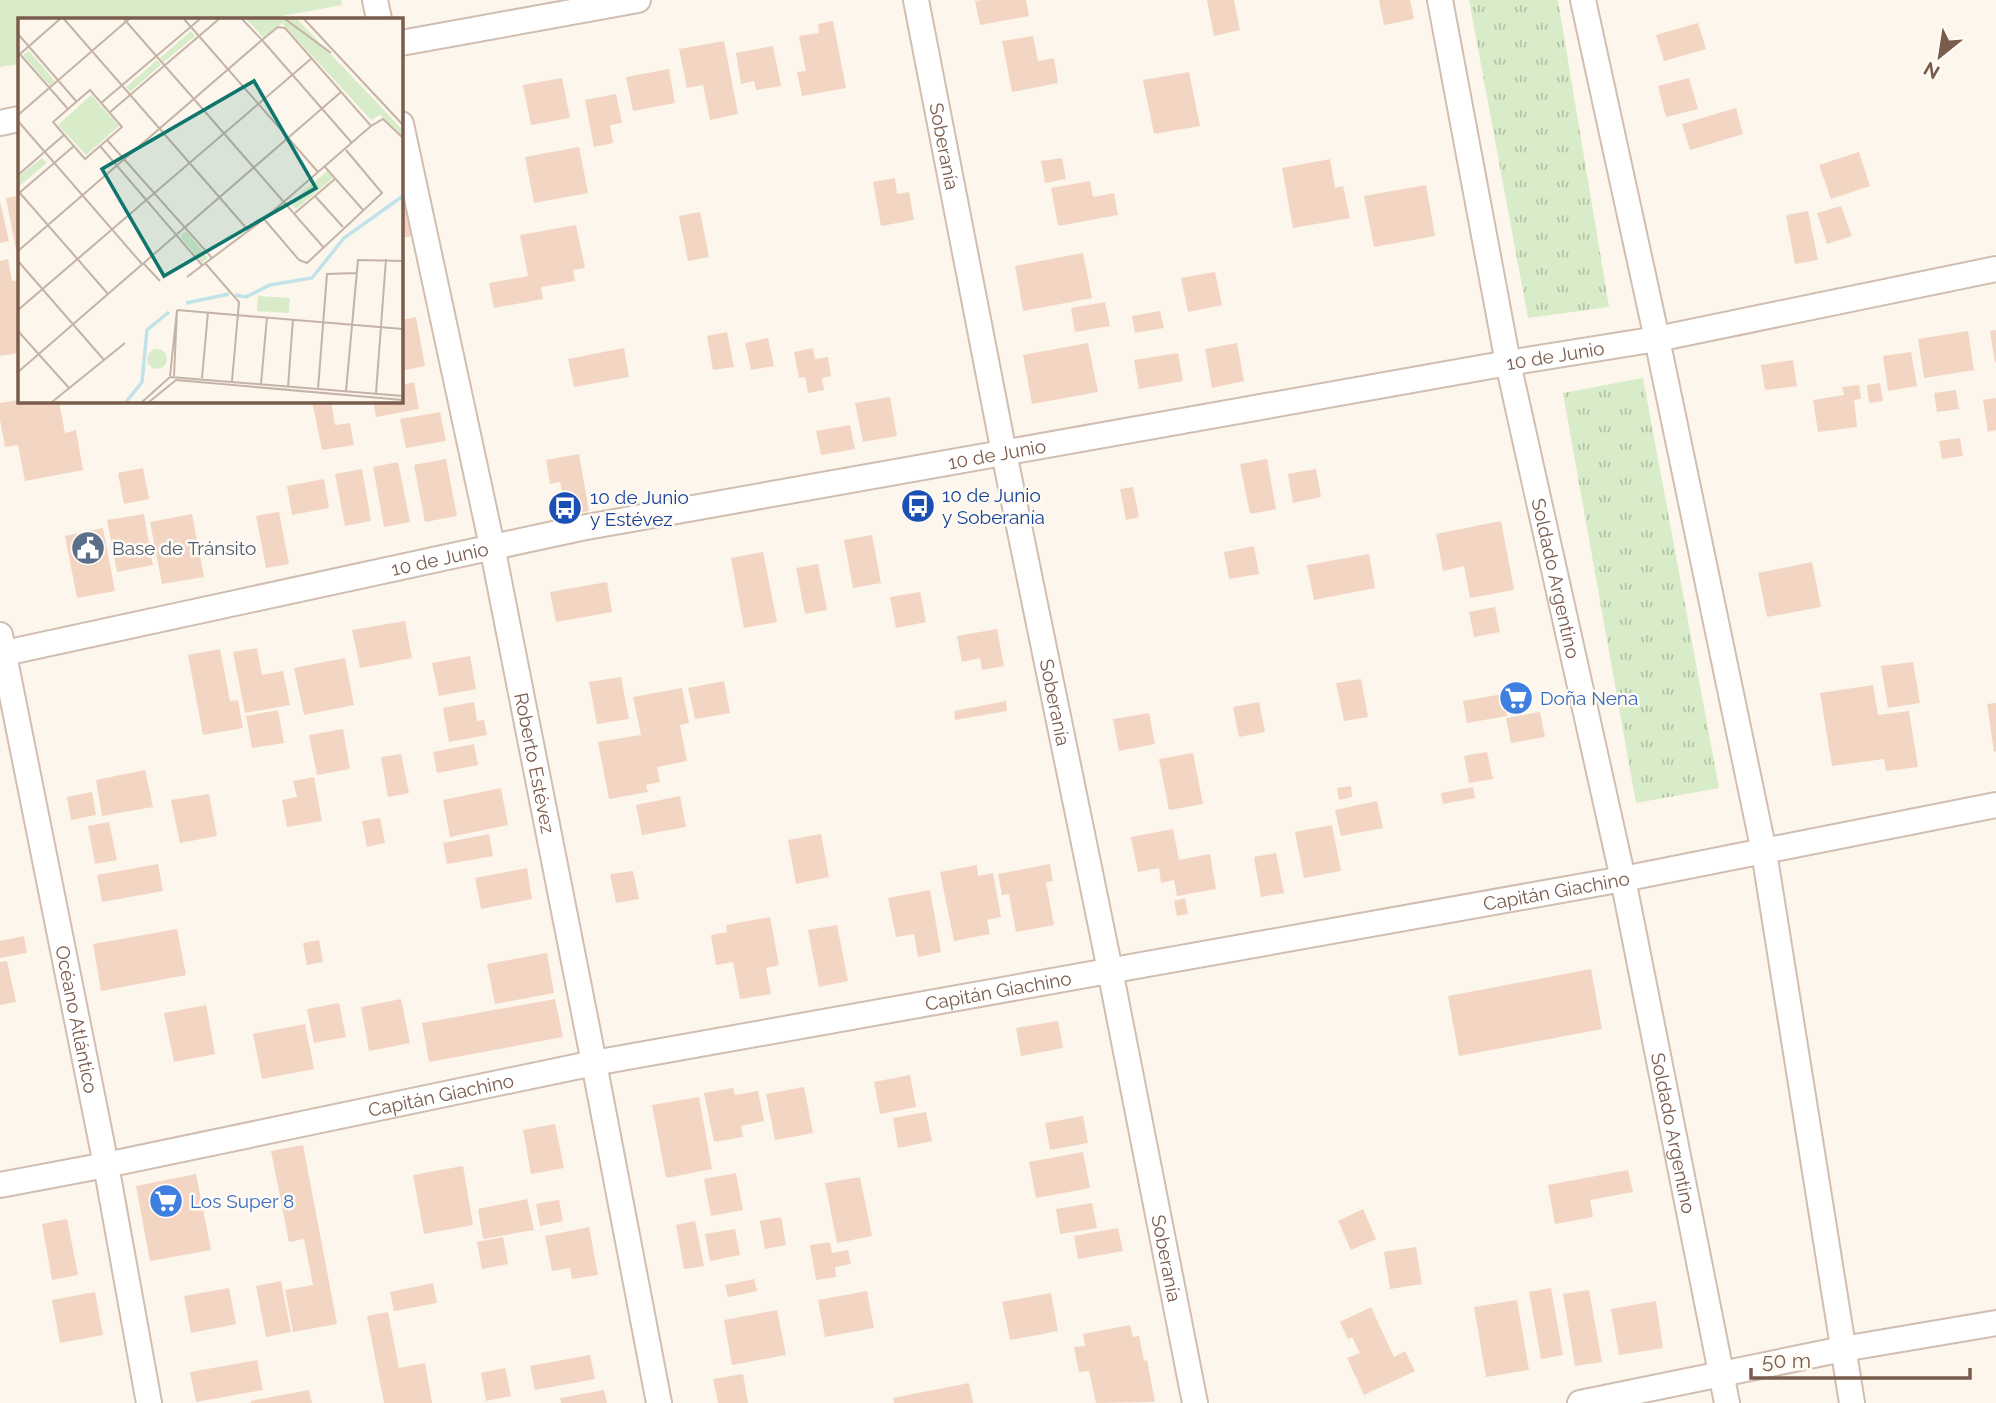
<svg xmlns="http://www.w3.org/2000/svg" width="1996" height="1403" viewBox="0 0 1996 1403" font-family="Raleway,sans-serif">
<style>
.grass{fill:url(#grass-tufts)}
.green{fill:#d8ecc9}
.building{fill:#f3d5c3}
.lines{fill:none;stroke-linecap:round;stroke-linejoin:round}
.minor-casing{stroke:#d1beb0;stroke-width:28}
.minor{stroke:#fff;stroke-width:24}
.labels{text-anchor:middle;stroke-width:5;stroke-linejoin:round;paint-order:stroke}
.street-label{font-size:19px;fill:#7a5c4d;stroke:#fffaf3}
.transit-label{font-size:19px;fill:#164399;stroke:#fffaf3;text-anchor:start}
.service-label{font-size:19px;fill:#4e5e75;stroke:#fffaf3;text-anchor:start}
.shop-label{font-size:19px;fill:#366cbe;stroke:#fffaf3;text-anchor:start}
.inset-river{fill:none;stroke:#bfe3e8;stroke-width:3.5}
.inset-road{fill:none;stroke:#c5b3a7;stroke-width:2}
.view{fill:#0f766e;fill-opacity:0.15;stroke:#0f766e;stroke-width:3.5}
.inset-edge{fill:none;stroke:#7a5c4d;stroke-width:3.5}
</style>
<defs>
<pattern id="grass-tufts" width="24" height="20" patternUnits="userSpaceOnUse" patternTransform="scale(1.75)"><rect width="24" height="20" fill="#d8ecc9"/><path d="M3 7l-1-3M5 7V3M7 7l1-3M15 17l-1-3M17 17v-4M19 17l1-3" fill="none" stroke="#b4c2a5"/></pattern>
</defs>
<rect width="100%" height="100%" fill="#fdf6ec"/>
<path class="grass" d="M1469 0H1558L1609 307 1528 318Z
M1643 378 1719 788 1636 803 1563 393Z"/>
<path class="green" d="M0 0H341L342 5 266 19H19V64L0 67Z"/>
<path class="building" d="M981 0H1026L1029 16 980 25 975 1Z
M1207 0H1234L1240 30 1214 36Z
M1379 0H1410L1414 19 1384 25Z
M833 21 846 88 802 96 797 72 806 71 799 36 819 33 818 24Z
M1698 23 1706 49 1664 61 1656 35Z
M1033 36 1038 61 1054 58 1058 83 1012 92 1002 41Z
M724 41 738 114 710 120 703 85 687 88 679 49Z
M773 46 781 86 756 90 754 81 741 84 736 53Z
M669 69 675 103 633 111 626 77Z
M1189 72 1200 126 1154 134 1143 80Z
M562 78 570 118 531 125 523 85Z
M1689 78 1698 109 1666 117 1658 86Z
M616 94 622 123 610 125 613 143 594 147 585 100Z
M1736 108 1743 134 1690 150 1682 124Z
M579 147 588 193 534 203 525 157Z
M1859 152 1870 186 1831 199 1819 165Z
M1062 158 1066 179 1045 183 1041 161Z
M1330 159 1335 188 1343 186 1350 218 1293 228 1282 168Z
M895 178 897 194 909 192 914 220 881 226 873 182Z
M1090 181 1093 197 1114 193 1118 215 1058 226 1051 188Z
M1426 185 1435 236 1374 247 1364 196Z
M402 192 406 213 415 211 420 235 401 238Z
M19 196V250H16L6 198Z
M0 201 9 241 0 243Z
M1841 206 1852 236 1827 244 1817 213Z
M1808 211 1818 260 1795 264 1786 215Z
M700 212 709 257 688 261 679 216Z
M576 225 585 268 573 270 575 281 541 287 543 299 494 308 489 283 528 276 520 235Z
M1083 253 1092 298 1023 311 1015 266Z
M8 259 12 281 19 280V353L0 356V261Z
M1215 272 1222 305 1188 312 1181 278Z
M1105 302 1110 326 1075 332 1071 308Z
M1160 311 1164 328 1135 333 1132 316Z
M416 317 425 366 401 371V320Z
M1996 330V362L1995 363 1990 331Z
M1968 331 1974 370 1924 378 1918 339Z
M727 332 734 367 713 370 707 336Z
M768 338 774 366 751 370 745 343Z
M1088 343 1098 392 1032 404 1023 355Z
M1237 343 1244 381 1212 388 1205 349Z
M624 348 629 377 574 387 568 359Z
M813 348 815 359 828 357 831 376 822 378 824 390 808 393 805 377 799 378 794 352Z
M1911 352 1917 386 1888 391 1883 356Z
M1178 353 1183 381 1139 389 1134 360Z
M1793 360 1797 386 1765 390 1761 365Z
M414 382 419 409 376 417 373 401H401V385Z
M1880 383 1883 401 1869 403 1867 385Z
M1859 385 1861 399 1854 400 1857 427 1818 432 1813 400 1844 395 1842 387Z
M1956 390 1959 409 1937 412 1934 393Z
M890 397 897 436 863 442 855 403Z
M1996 398V430L1988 432 1983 400Z
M19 400 59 401 65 433 76 430 83 470 25 481 18 445 5 447 0 420V403Z
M312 401H331L335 425 350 423 354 445 322 450Z
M440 412 446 441 406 448 400 419Z
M850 425 855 449 821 455 816 431Z
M1960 438 1963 456 1942 459 1939 441Z
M579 454 589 511 567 515 560 482 550 484 546 460Z
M446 459 457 516 425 522 414 465Z
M1267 459 1276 509 1250 514 1240 464Z
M398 462 410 522 384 527 373 467Z
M143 468 149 499 124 504 118 473Z
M362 469 371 521 345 526 335 474Z
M1316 469 1321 497 1293 503 1288 474Z
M324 479 329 508 292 515 287 486Z
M1133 487 1139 517 1126 520 1120 489Z
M279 512 289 564 266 568 256 516Z
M144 514 153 565 117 572 107 520Z
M192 514 204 577 162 584 150 522Z
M1501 521 1514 590 1470 598 1464 566 1443 571 1436 534Z
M103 528 115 591 77 598 65 536Z
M872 535 881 583 853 588 844 540Z
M1254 546 1259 574 1229 579 1224 552Z
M763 552 777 622 744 628 731 558Z
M1369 554 1375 588 1314 600 1307 565Z
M1812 562 1821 607 1767 617 1758 573Z
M818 564 827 610 805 614 796 568Z
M607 582 612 612 556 622 550 592Z
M920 592 926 622 896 628 890 597Z
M1495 607 1500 632 1474 637 1469 612Z
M405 621 412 658 360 668 352 630Z
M997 629 1004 666 982 670 980 658 962 662 957 636Z
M257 648 262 675 283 671 290 705 245 713 233 652Z
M220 649 230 701 238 700 243 728 203 735 188 655Z
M470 656 476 689 439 696 432 663Z
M345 658 354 705 304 715 294 668Z
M1913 662 1920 703 1888 708 1881 666Z
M621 677 629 719 597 724 589 682Z
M1361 679 1368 717 1344 721 1336 683Z
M724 681 730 713 695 719 688 688Z
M1873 685 1878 715 1909 711 1918 767 1886 771 1884 759 1832 766 1820 693Z
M682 688 689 723 680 725 687 761 657 767 660 782 646 785 648 792 609 799 598 742 641 735 633 697Z
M1503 694 1507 716 1467 723 1463 701Z
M1006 701 1007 711 955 720 954 711Z
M474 702 477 721 484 720 487 735 449 742 443 708Z
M1259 702 1265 732 1239 737 1233 707Z
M1996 703V751L1994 752 1987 704Z
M278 710 284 743 252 748 246 716Z
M1540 712 1545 737 1511 743 1506 718Z
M1149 713 1155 744 1119 751 1113 719Z
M343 729 350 769 317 775 309 735Z
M474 744 478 765 437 773 433 752Z
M1487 752 1493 779 1469 783 1464 756Z
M1193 753 1203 804 1169 810 1159 759Z
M401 754 409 793 388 797 381 757Z
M145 770 153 807 102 816 96 780Z
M314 777 322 821 287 827 282 800 297 797 293 781Z
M1351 786 1352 797 1339 800 1337 788Z
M1473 787 1475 798 1443 804 1441 793Z
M501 788 508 825 450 837 443 800Z
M92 792 96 815 71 820 67 797Z
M209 794 217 836 180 843 171 800Z
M680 796 686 827 642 835 636 805Z
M1377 801 1383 828 1341 836 1335 810Z
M380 818 385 843 367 847 362 821Z
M109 822 117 860 95 864 88 826Z
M1332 825 1341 871 1304 878 1295 832Z
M1173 829 1179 860 1210 854 1216 889 1177 896 1174 880 1161 883 1159 868 1138 872 1131 837Z
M489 834 493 856 447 864 443 843Z
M821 834 829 877 796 884 788 840Z
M1276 853 1284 893 1261 897 1254 857Z
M158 864 163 891 102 902 97 875Z
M1050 864 1053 881 1046 882 1054 925 1016 932 1009 894 1002 895 998 874Z
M977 865 978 876 993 873 1001 917 987 920 990 934 954 941 940 872Z
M527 868 532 899 481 909 475 878Z
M633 871 639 899 616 903 610 874Z
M930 890 941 952 918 957 914 934 896 937 888 898Z
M1185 898 1188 914 1177 916 1174 901Z
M770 917 779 965 766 968 771 994 740 999 733 962 716 965 711 935 727 932 726 925Z
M837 925 848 981 819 987 808 930Z
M177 929 186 975 101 991 93 944Z
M24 936 27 953 0 958V941Z
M319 940 323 962 307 965 303 943Z
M547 953 554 993 495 1004 487 964Z
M7 961 16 1002 0 1005V962Z
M1591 969 1602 1029 1459 1056 1448 996Z
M401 999 410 1043 369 1051 361 1007Z
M555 999 563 1037 429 1062 422 1023Z
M339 1003 346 1037 314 1043 307 1009Z
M206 1005 215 1054 174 1062 164 1013Z
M1058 1021 1063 1048 1021 1056 1016 1028Z
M305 1024 314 1069 262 1079 253 1034Z
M910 1075 916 1107 880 1114 874 1082Z
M804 1087 813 1133 775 1140 766 1094Z
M733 1088 735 1095 758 1091 764 1121 741 1126 743 1137 714 1142 704 1093Z
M699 1097 712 1169 666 1178 652 1105Z
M926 1112 932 1141 898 1148 893 1118Z
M1083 1116 1088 1143 1050 1150 1045 1123Z
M555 1124 564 1168 531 1174 523 1130Z
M303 1145 337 1324 293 1332 285 1290 313 1285 304 1239 289 1242 271 1151Z
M1083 1152 1090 1188 1036 1198 1029 1162Z
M463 1166 473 1225 424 1234 413 1175Z
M1628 1170 1633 1192 1590 1200 1593 1217 1555 1224 1548 1185Z
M736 1173 743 1210 711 1216 704 1179Z
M196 1174 211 1250 150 1261 136 1186Z
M860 1177 872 1236 837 1243 825 1183Z
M527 1199 534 1230 483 1239 478 1209Z
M559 1200 563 1221 540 1226 536 1204Z
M1092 1203 1097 1228 1060 1234 1056 1209Z
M1363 1209 1376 1239 1351 1250 1338 1221Z
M781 1217 786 1245 765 1249 760 1221Z
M67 1219 78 1275 52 1280 42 1224Z
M695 1221 704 1266 684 1269 676 1225Z
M589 1227 598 1275 572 1279 570 1268 552 1271 545 1236Z
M1118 1228 1123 1251 1078 1259 1074 1236Z
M735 1229 740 1255 710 1261 705 1234Z
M503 1237 508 1264 482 1269 477 1242Z
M830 1242 832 1253 848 1250 851 1264 835 1267 836 1277 816 1280 810 1245Z
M1416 1247 1422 1284 1390 1289 1384 1252Z
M754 1279 757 1291 728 1297 725 1285Z
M281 1281 291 1332 266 1337 256 1286Z
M433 1283 437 1303 394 1311 390 1292Z
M229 1288 236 1324 191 1333 184 1296Z
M1551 1288 1563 1355 1541 1359 1529 1292Z
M1589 1290 1602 1362 1575 1366 1563 1294Z
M867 1291 874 1328 825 1337 818 1300Z
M95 1292 103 1335 60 1343 52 1300Z
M1051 1293 1058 1331 1010 1340 1002 1302Z
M1517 1300 1529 1370 1486 1377 1474 1307Z
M1656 1301 1663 1348 1619 1355 1611 1309Z
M1371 1307 1394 1357 1405 1351 1415 1371 1364 1395 1347 1358 1360 1353 1352 1337 1348 1339 1340 1322Z
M777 1310 786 1355 732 1365 724 1320Z
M388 1312 399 1368 425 1363 432 1403H384L367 1316Z
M1130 1325 1133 1337 1139 1336 1144 1361 1147 1360 1155 1402 1096 1403 1089 1371 1079 1372 1074 1347 1085 1346 1083 1334Z
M590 1355 595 1379 535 1390 530 1366Z
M257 1360 263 1390 196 1402 190 1372Z
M505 1368 511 1396 486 1401 481 1373Z
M743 1374 748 1403H718L713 1379Z
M969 1383 973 1403H894L893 1398Z
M309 1390 312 1403H251L250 1401Z
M604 1390 607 1403H561L560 1398Z"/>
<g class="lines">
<g class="minor-casing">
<g id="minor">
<path d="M375 0 379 19"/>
<path id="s1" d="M916 0 1004 453 1110 970 1195 1403"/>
<path id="s2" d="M1440 0 1508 363 1623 879 1727 1403"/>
<path d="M1583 0 1657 339 1764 852 1852 1403"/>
<path d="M401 43 638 0"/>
<path d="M0 123 19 119"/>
<path id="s3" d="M401 124 492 546 594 1063 659 1403"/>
<path id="s4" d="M0 635 106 1165 149 1403"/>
<path id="s5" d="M0 654 581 528 1508 363 1657 339 1996 269"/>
<path id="s6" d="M0 1185 106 1165 594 1063 1623 879 1996 805"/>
<path d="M1580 1403 1843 1349 1996 1323"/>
</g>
</g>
<use href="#minor" class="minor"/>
</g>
<defs>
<g id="bus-disc" transform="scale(1.75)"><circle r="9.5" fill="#1a4fb4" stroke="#fffaf3"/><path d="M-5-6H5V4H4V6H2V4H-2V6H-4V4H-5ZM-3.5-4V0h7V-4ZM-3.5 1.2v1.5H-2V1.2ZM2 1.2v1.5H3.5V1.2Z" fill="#fff"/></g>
<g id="civic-disc" transform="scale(1.75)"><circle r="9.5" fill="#5c6f8a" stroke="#fffaf3"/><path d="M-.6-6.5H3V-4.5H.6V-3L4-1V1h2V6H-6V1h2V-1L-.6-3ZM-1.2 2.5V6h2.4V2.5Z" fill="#fff"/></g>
<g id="supermarket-disc" transform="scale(1.75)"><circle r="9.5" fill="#3f7fe0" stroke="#fffaf3"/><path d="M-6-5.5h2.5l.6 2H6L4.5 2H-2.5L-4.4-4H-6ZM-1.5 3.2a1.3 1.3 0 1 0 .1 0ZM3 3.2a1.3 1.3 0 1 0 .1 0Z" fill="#fff"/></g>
</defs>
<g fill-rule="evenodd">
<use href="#bus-disc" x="918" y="506"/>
<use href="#bus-disc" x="565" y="508"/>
<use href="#civic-disc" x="88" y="548"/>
<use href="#supermarket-disc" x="1516" y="698"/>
<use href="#supermarket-disc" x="166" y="1201"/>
</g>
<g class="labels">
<g class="street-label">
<text dy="7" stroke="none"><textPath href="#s1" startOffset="149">Soberanía</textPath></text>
<text dy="7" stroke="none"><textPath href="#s5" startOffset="1584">10 de Junio</textPath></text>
<text dy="7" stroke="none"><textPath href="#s5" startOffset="1017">10 de Junio</textPath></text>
<text dy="7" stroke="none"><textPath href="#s5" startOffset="450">10 de Junio</textPath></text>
<text dy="7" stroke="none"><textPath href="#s2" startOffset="590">Soldado Argentino</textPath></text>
<text dy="7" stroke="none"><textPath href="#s1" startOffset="716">Soberanía</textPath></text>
<text dy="7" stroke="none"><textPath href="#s3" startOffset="653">Roberto Estévez</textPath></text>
<text dy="7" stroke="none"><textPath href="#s6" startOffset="1584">Capitán Giachino</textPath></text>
<text dy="7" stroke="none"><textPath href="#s6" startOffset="1017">Capitán Giachino</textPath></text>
<text dy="7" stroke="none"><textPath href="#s4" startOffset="392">Océano Atlántico</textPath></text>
<text dy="7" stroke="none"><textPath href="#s6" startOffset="450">Capitán Giachino</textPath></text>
<text dy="7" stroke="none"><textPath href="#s2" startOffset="1157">Soldado Argentino</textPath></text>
<text dy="7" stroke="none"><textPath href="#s1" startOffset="1283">Soberanía</textPath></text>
</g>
<g class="transit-label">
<text x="942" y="502">10 de Junio<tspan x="942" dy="22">y Soberanía</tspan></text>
<text x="590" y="504">10 de Junio<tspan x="590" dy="22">y Estévez</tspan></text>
</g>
<g class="service-label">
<text x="112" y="555">Base de Tránsito</text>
</g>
<g class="shop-label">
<text x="1540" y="705">Doña Nena</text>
<text x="190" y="1208">Los Super 8</text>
</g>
</g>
<g transform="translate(18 18)">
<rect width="385" height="385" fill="#fdf6ec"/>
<path d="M228 1H279L385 112V119L362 97 353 102 264 5 246 20ZM168 213 190 240 184 245 162 218Z" fill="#d8ecc9"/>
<path d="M173 13 177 18 146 44 142 40ZM11 33 37 63 32 68 5 37ZM139 42 143 47 112 74 108 69ZM73 77 101 108 68 137 40 107ZM24 140 29 145 0 169V159ZM309 153 315 160 278 191 272 185ZM240 278 272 280 271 295 239 293ZM129 341a10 10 0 1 1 20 0a10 10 0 1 1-20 0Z" fill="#d8ecc9"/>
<path class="inset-river" d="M217 277 228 279 252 267 294 260 326 220 385 178M168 285 211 276M108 384 124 364 129 312 151 294"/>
<path class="inset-road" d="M46 1 230 212M106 1 306 230M166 1 300 154M224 1 244 22 260 9 267 10 353 108 365 101 385 120M267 1 313 35M286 1 385 107M0 16 58 83M0 34 50 91M2 36 42 1M72 72 104 109 67 141 35 104ZM83 85 182 1M91 95 201 1M0 97 111 1M0 103 124 246M89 122 194 240M82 128 184 247M307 149 345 192M0 157 46 117M1 174 90 276M0 176 56 128M297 178 325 209M277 195 317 161M246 201 281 242 289 245 364 175 328 132M0 233 244 22 334 125M0 243 86 342M125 245 142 263M187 245 221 284 214 363M169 259 246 201 353 108M0 292 294 40M159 292 385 311M0 313 51 370M0 354 323 74M152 358 159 292M156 358 159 292M152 359 385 378M184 360 190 294M243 366 249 299M270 369 275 301M300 371 309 256 339 255M328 373 340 242 385 243M358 375 368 241M34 384 107 325M124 384 152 359M131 384 158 362 385 382"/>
<path class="view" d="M236 63 298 170 146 258 84 151Z"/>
<rect width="385" height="385" class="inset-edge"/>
</g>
<g transform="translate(1940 56) rotate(210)" stroke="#fffaf3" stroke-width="5" paint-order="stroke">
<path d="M0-5L12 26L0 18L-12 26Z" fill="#7a5c4d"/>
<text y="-10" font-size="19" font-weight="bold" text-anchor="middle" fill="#7a5c4d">N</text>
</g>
<path d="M1751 1368v10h219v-10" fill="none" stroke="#7a5c4d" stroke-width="3.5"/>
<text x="1762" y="1368" font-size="21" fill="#7a5c4d" stroke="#fffaf3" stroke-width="5" paint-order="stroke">50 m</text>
</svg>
